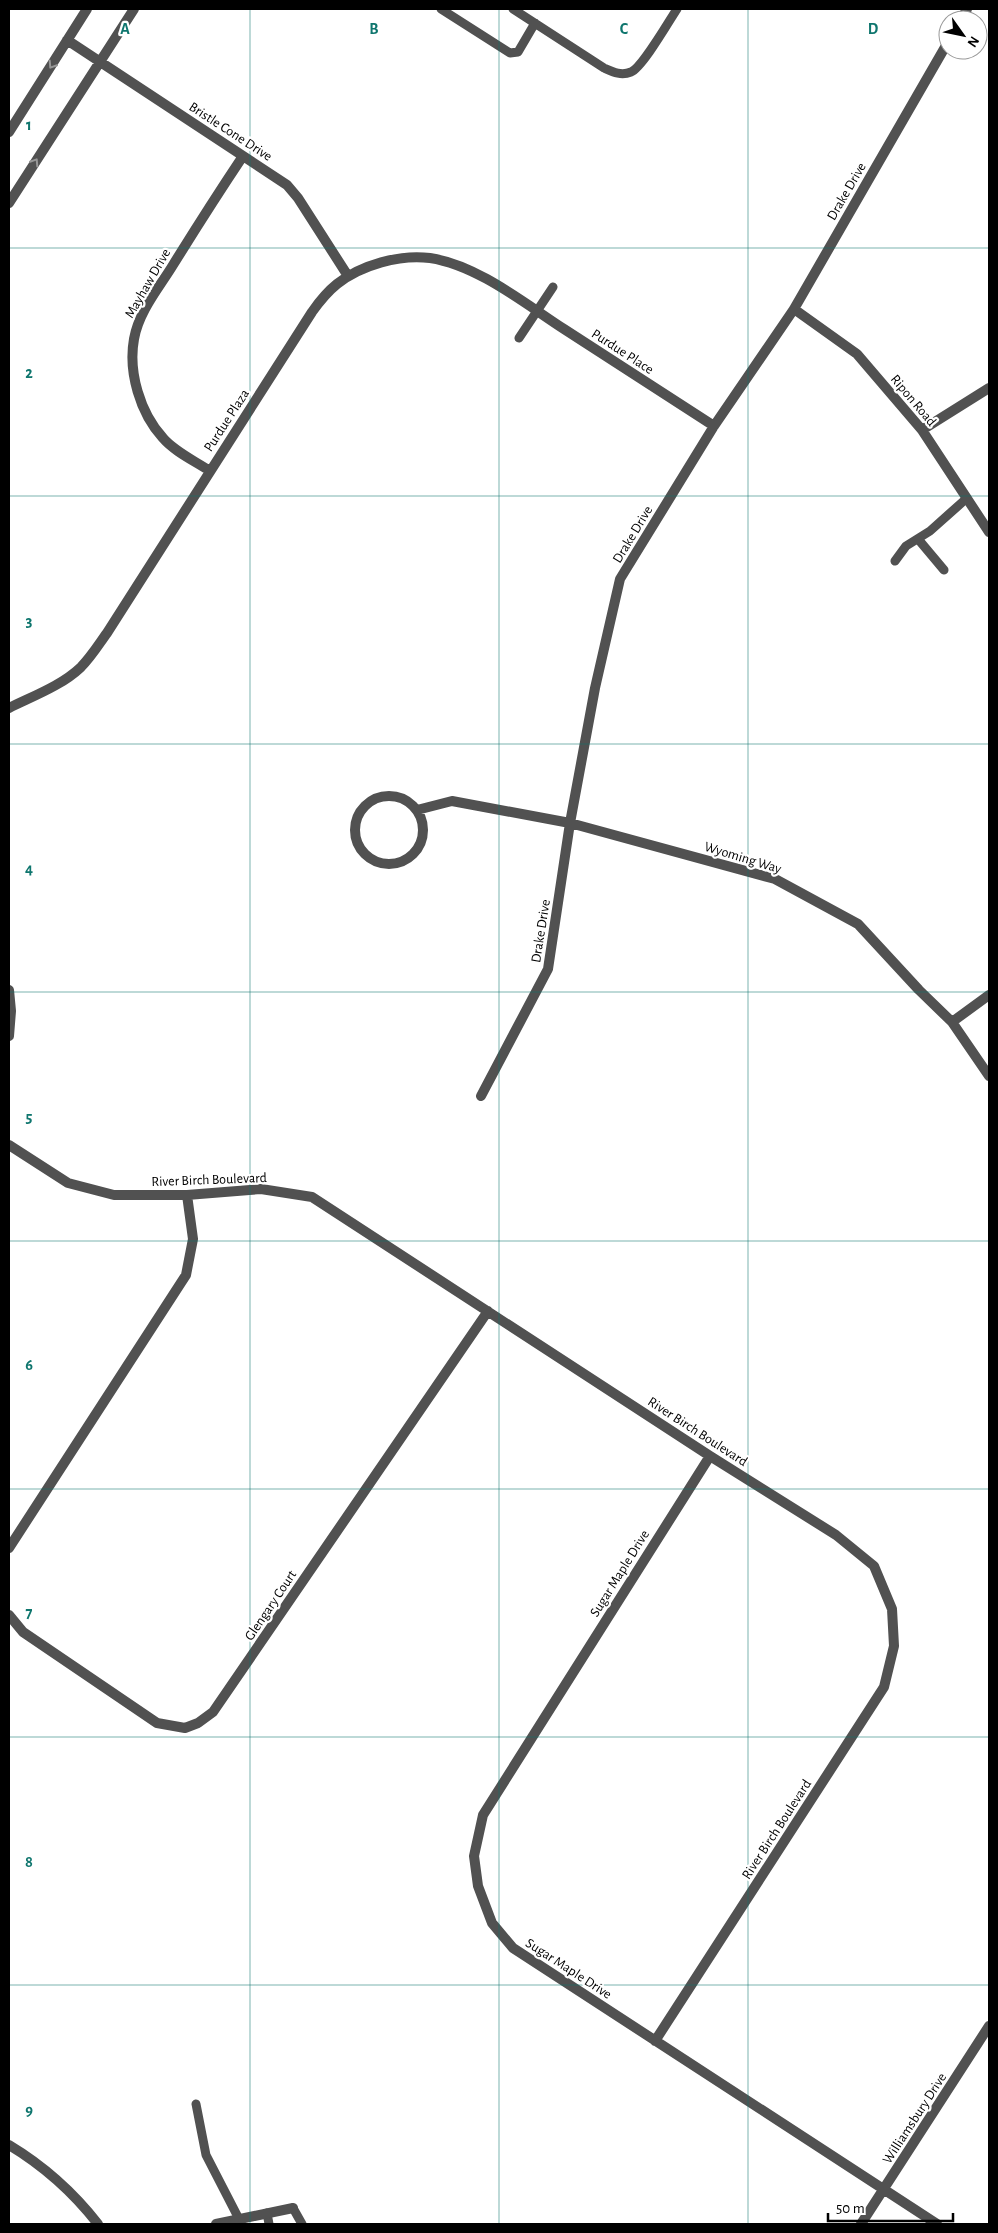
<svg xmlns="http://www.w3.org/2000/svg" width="998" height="2233" viewBox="0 0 998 2233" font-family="'Alegreya Sans',sans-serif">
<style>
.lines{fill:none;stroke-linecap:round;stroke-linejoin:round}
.lane{stroke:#515151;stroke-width:9}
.street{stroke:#515151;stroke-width:10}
.oneway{stroke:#979797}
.grid{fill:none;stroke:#0f766e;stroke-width:1;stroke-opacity:0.55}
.labels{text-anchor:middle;stroke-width:4.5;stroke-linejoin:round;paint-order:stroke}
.street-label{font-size:14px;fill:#000;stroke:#fff}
.grid-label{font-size:16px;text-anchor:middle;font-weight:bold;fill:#0f766e;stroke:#fff;stroke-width:4.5;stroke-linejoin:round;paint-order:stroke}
</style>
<rect width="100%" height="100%" fill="#fff"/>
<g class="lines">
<path class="lane" d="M441 9 510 53 518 52 535 23
M513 9 604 68C613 72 621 76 631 72 642 68 669 21 677 9
M519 338 553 287
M918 539 944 570
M895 561 906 546 930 531 967 498
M196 2104 206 2155 239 2219
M293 2208 302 2224
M267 2213 269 2224"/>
<path class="street" d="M961 20 967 9
M67 40 287 185 298 198 348 276
M9 132 87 9
M9 203 134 9
M794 309 857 354 922 430 989 532
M922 430 989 388
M210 471C195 461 175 452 163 438 140 413 128 372 134 339 139 311 159 288 173 265 196 228 219 192 243 156
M9 708C33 696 61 686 81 667 91 657 99 644 107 633L312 312C319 302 327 292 337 284 361 265 400 254 430 258 477 265 524 303 564 329 614 361 664 394 714 426
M355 830a34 34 0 1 1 68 0a34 34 0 1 1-68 0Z
M417 810 452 801 570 823 775 879 858 924 919 990 952 1022 989 1076
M9 990 11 1011 9 1036
M952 1022 989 995
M481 1096 548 969 570 823 595 688 620 579 714 426 794 309 948 42
M9 1145 68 1183 114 1195H187L261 1189 312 1197 710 1456 836 1535 874 1566 892 1609 894 1646 884 1687 655 2041
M710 1456 483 1815 474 1856 478 1886 492 1923 513 1948 937 2224
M9 1548 186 1275 193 1239 187 1195
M9 1615 23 1632 157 1723 185 1728 198 1723 213 1712 488 1311
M9 2145C44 2166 73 2192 98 2224
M216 2224 293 2208
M861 2224 989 2026"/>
</g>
<defs><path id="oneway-chevron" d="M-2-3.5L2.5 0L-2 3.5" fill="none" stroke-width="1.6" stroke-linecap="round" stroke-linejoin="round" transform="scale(1.25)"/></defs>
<g class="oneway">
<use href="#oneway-chevron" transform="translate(52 65) rotate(123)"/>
<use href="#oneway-chevron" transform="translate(35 162) rotate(-57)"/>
</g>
<path class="grid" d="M250 9V2224M499 9V2224M748 9V2224M9 248H989M9 496H989M9 744H989M9 992H989M9 1241H989M9 1489H989M9 1737H989M9 1985H989"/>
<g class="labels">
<g class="street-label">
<text transform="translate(231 131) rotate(33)" y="5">Bristle Cone Drive</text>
<text transform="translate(846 191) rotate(-60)" y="5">Drake Drive</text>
<text transform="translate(147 283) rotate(-60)" y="5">Mayhaw Drive</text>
<text transform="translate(623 351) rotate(33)" y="5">Purdue Place</text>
<text transform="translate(914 400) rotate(50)" y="5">Ripon Road</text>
<text transform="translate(226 420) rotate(-57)" y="5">Purdue Plaza</text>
<text transform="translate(632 534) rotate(-59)" y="5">Drake Drive</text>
<text transform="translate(743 857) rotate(17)" y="5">Wyoming Way</text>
<text transform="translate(540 931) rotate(-81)" y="5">Drake Drive</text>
<text transform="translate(209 1179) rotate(-2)" y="5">River Birch Boulevard</text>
<text transform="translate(698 1431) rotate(33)" y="5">River Birch Boulevard</text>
<text transform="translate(619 1573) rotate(-58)" y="5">Sugar Maple Drive</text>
<text transform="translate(270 1605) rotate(-56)" y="5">Glengary Court</text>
<text transform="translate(776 1829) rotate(-57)" y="5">River Birch Boulevard</text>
<text transform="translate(569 1968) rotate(33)" y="5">Sugar Maple Drive</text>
<text transform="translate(914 2118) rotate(-57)" y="5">Williamsbury Drive</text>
</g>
</g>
<g class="grid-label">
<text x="125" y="34">A</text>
<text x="374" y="34">B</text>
<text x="624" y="34">C</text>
<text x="873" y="34">D</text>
<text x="29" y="130">1</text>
<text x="29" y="378">2</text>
<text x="29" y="626">3</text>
<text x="29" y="874">4</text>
<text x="29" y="1122">5</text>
<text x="29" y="1370">6</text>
<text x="29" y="1618">7</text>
<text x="29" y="1867">8</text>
<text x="29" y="2115">9</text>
</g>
<rect width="998" height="2233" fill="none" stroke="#000000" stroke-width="20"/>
<g transform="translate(963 35) rotate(123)"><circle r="24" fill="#ffffff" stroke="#999999"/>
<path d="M0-4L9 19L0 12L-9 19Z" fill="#000000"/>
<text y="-8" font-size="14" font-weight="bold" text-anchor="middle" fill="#000000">N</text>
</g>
<path d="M828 2213v8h125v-8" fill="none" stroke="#000000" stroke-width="2.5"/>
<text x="836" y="2213" font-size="15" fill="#000000" stroke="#ffffff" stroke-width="4" paint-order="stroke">50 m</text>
</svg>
